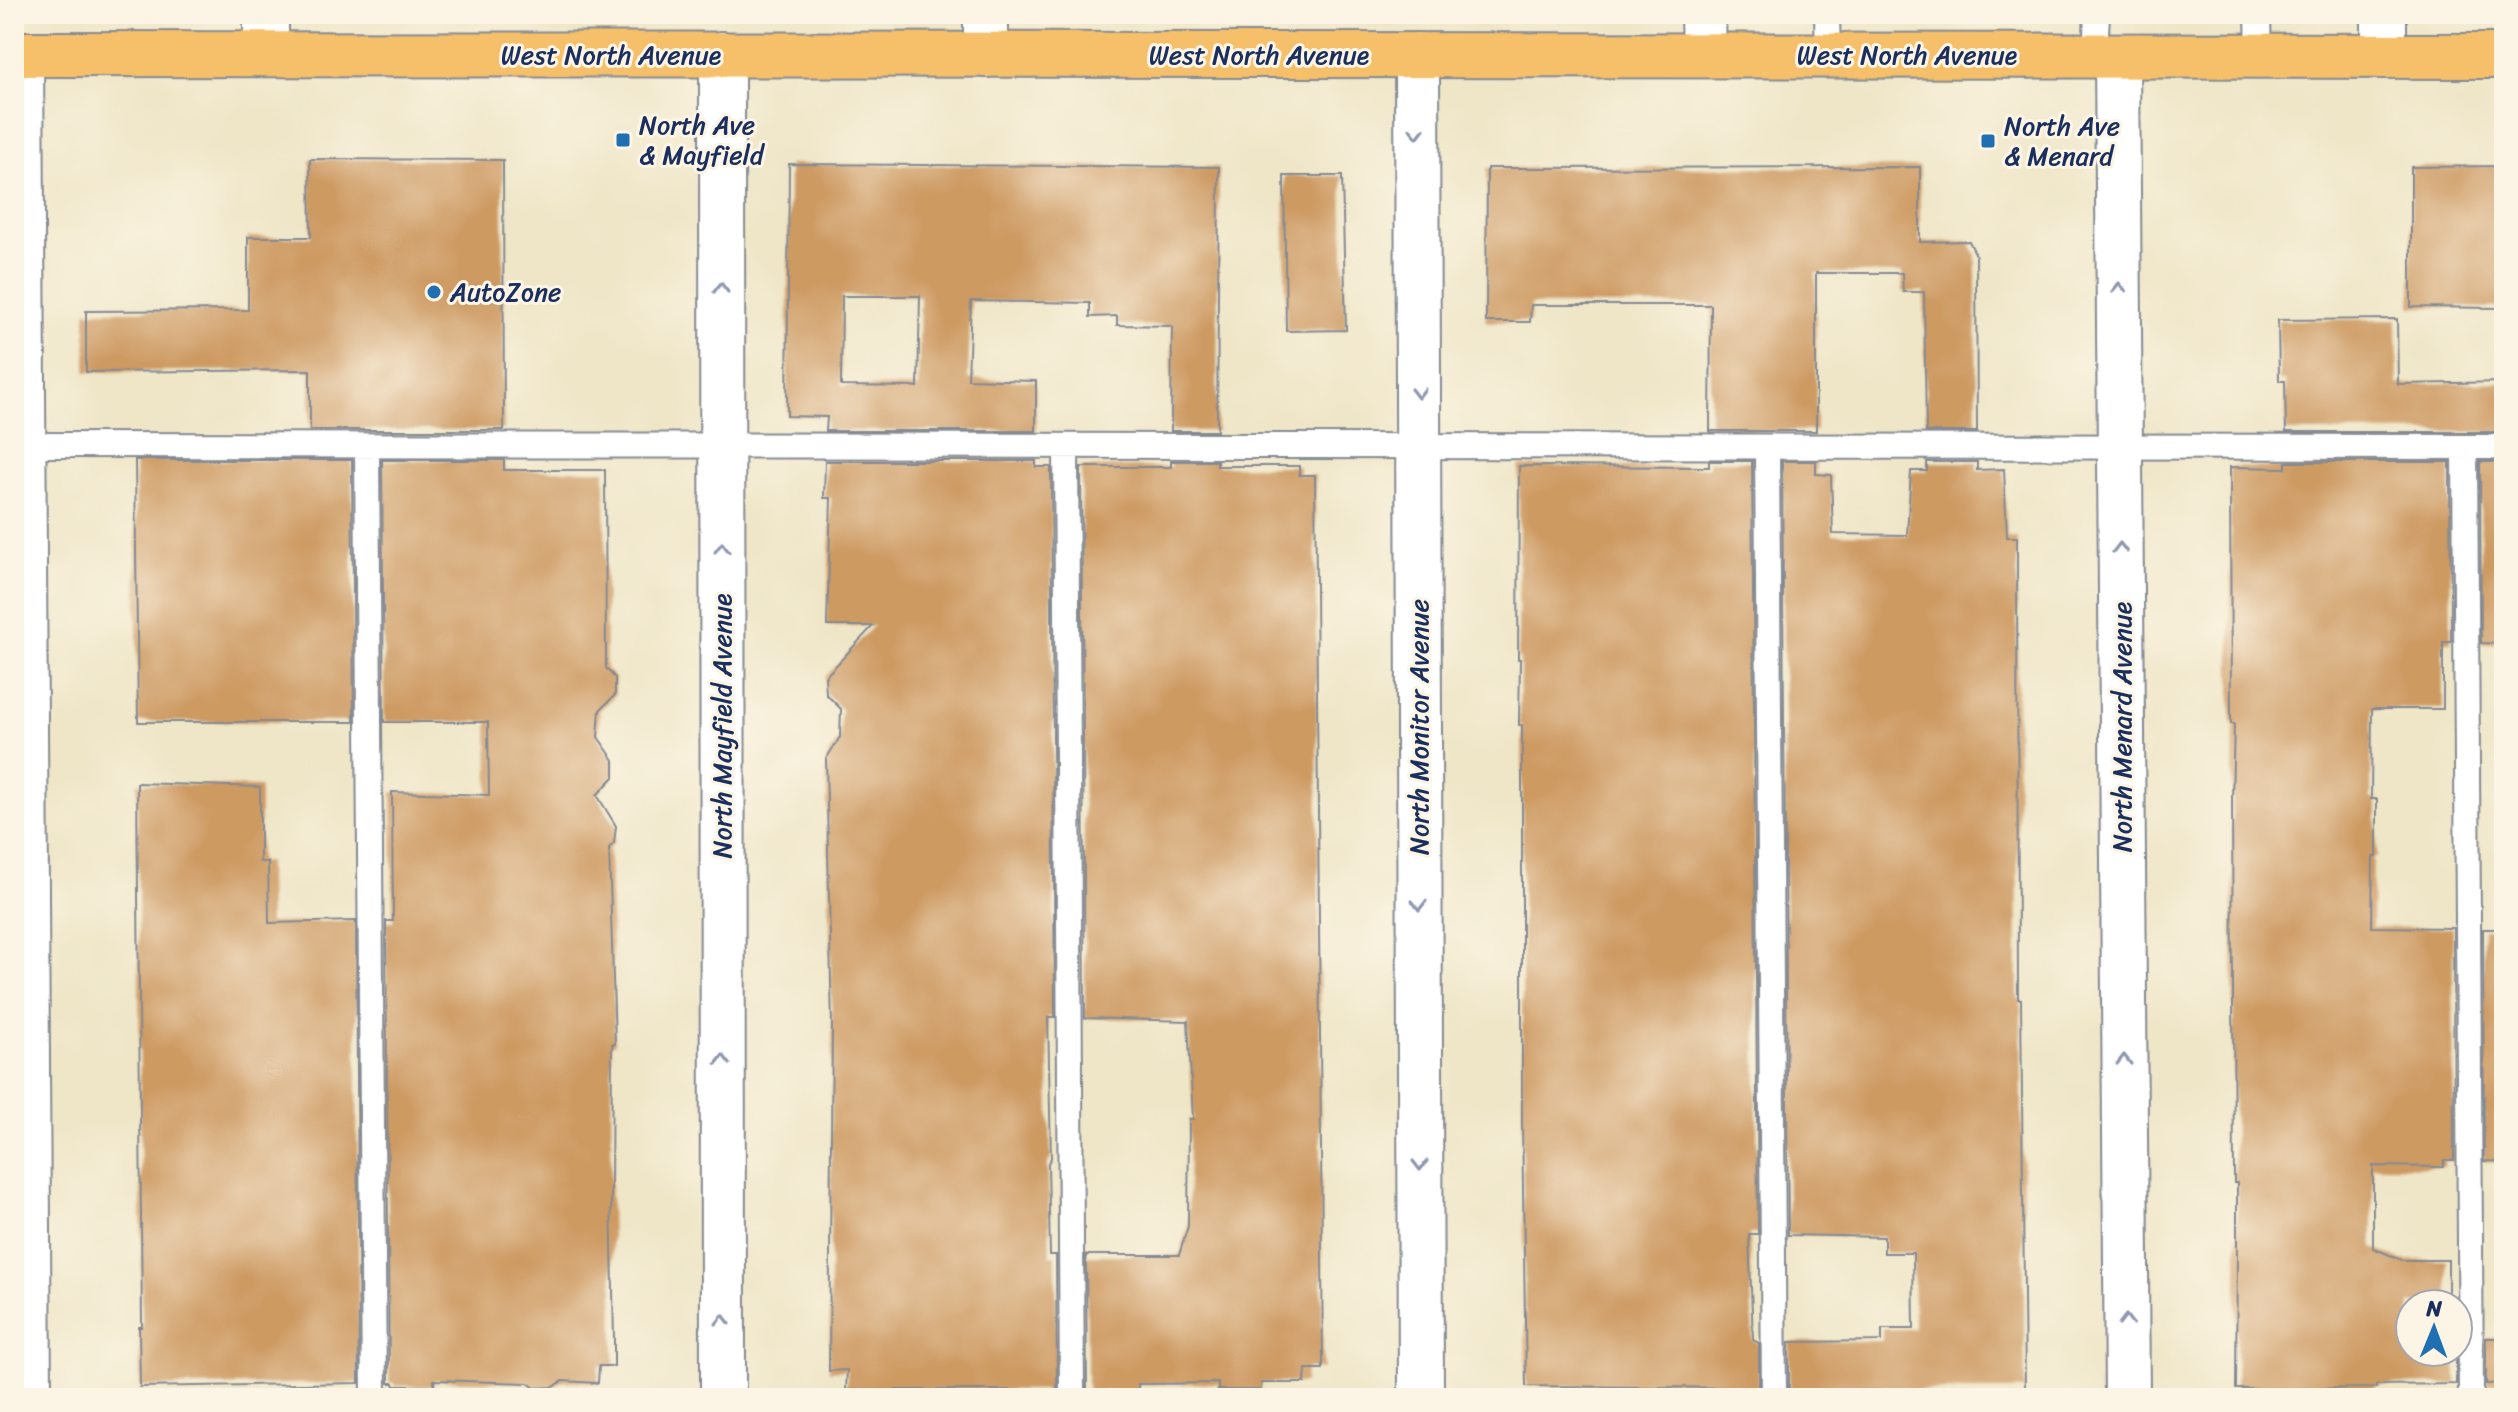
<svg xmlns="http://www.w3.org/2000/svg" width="2518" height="1412" viewBox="0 0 2518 1412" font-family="Sriracha,sans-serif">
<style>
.building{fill:#cd9a62;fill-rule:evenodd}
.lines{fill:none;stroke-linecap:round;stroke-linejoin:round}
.lane-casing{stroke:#858a93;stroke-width:28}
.street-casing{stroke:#858a93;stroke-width:48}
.primary-casing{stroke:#858a93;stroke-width:48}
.lane{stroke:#fff;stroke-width:24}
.street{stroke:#fff;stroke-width:44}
.primary{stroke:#f6c06b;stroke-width:44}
.oneway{stroke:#8d97ae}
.poi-dot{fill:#1f6fb2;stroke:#fcf5e5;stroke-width:3}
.labels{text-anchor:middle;stroke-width:6;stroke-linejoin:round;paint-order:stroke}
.street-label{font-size:26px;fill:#1b2f5e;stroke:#fcf5e5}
.poi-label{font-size:26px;fill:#1b2f5e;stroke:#fcf5e5;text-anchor:start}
</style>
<rect width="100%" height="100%" fill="#fcf5e5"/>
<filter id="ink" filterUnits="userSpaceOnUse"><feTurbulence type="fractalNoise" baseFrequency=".0125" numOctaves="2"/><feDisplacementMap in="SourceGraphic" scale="16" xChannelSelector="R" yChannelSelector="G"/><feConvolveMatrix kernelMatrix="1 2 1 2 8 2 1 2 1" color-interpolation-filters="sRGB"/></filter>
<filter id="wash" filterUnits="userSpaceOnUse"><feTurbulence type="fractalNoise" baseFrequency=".006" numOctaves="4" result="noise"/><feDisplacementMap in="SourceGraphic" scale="32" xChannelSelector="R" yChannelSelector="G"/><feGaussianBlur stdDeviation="1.8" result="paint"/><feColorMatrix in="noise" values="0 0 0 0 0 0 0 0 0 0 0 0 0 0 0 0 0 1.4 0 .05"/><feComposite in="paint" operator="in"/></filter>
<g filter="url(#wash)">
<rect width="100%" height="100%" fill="#efe6c8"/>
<g id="blocks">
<path class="building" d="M310 159 503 160 504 430H310V370L86 372V311L248 310V237H311Z
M789 164 1219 167 1217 431H1171L1172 326 1117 325V316L1090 317V303L971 301 968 379 1036 381V431H826L827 417 787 416ZM842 296H920L918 387 841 386Z
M2504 166V308L2411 307V167Z
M1920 167V242L1969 241 1976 255 1977 432H1926L1924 292H1903L1902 273H1816V431H1710L1711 305H1531L1530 322H1486L1487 168Z
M1284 176H1342L1346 330 1286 331Z
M2397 319 2398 384 2504 382V432H2286L2285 381H2279L2278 320Z
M135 460H352L354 722H138Z
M382 460H504V470H605L606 668 615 678V695L600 710 598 737 614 760V777L597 795 616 826 614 843 609 848 615 1044H612L611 1195 614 1338V1366H599L598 1383 562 1381 554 1387 535 1388 528 1383 434 1380V1386H395L394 1383H389L386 921H393L392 792 489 795 488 722H384Z
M825 461H1036V467H1051L1055 1017H1048L1051 1158 1048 1163 1050 1255H1056L1057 1390H846L847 1370 829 1371 832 1027 826 759 840 737 841 709 826 694 825 677 873 626H827L831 498H824Z
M1171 461H1217V466H1299V475H1315L1323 1369H1306L1305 1383H1261V1390H1218V1383L1138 1384V1391H1090L1087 1390 1086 1255H1179L1188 1226 1189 1119H1193L1188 1021 1085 1018 1081 467H1171Z
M1709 461H1752L1758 1234H1749L1753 1340 1759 1343V1388L1526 1386 1522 1121V725H1519L1520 659H1518L1519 466 1709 467Z
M1782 461H1816V474L1831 475 1833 534 1907 535 1911 471H1927V462H1977V470L2004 469 2007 537H2017L2018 999H2021L2025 1390 1789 1391V1342L1882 1341V1329H1914L1913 1253H1884V1237L1788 1235Z
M2286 462H2450L2451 642H2443V709H2372L2371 799H2377V857H2373L2372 927 2453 928 2454 1160H2444V1167L2373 1166V1248L2402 1260H2448V1304H2410V1352H2456V1384L2376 1385V1388L2236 1389 2237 1249V1183H2234L2232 799 2234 724H2231L2230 467 2286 468Z
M2480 462H2504V644L2481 643Z
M137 783 260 787V862H268L269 923 356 921 359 1383 140 1387 139 1327H142Z
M2483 929H2504V1162L2484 1161Z
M2486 1338H2504V1383L2486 1384Z"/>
</g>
</g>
<g filter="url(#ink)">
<use href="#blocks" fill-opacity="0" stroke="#858a93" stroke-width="2"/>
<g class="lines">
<g class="lane-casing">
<path id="lane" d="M1827 14 1828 55
M2258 14 2259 56
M2095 55 2097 14
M14 445 2504 447
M367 446 374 1398
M1066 446 1072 1398
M1767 447 1774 1398
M2465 447 2471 1398"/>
</g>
<g class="street-casing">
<path id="street" d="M266 14V54
M986 14V55
M1703 14 1704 55
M2384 14V56
M21 54 29 1398
M722 54 723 1398
M1417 55 1421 1398
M2117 56 2127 1398"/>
</g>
<g class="primary-casing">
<path id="primary" d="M14 54 2504 56"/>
</g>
<use href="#lane" class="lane"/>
<use href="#street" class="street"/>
<use href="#primary" class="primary"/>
</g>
<defs><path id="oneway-chevron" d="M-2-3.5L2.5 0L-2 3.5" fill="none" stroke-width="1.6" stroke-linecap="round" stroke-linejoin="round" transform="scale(2)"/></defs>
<g class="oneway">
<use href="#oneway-chevron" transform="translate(1417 133) rotate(90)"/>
<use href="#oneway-chevron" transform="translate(721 288) rotate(-90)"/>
<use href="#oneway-chevron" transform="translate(2119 288) rotate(-90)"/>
<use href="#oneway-chevron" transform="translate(1418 393) rotate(90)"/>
<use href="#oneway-chevron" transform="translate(722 548) rotate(-90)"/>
<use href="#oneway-chevron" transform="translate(2120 548) rotate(-90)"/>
<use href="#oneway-chevron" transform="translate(1419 905) rotate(90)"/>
<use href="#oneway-chevron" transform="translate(723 1060) rotate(-90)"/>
<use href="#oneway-chevron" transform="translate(2124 1060) rotate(-90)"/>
<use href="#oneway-chevron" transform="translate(1420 1165) rotate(90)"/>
<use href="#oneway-chevron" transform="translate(723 1320) rotate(-90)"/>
<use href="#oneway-chevron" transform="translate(2126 1320) rotate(-90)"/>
</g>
</g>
<g class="poi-dot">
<rect x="615" y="132" width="16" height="16" rx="4"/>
<rect x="1980" y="133" width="16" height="16" rx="4"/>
<circle cx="434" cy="292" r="8"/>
</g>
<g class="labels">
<g class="street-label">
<text x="611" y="64">West North Avenue</text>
<text x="1259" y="64">West North Avenue</text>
<text x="1907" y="64">West North Avenue</text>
<text transform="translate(722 726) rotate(-90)" y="9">North Mayfield Avenue</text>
<text transform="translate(1419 727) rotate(-90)" y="9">North Monitor Avenue</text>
<text transform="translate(2122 727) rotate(-90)" y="9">North Menard Avenue</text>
</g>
<g class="poi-label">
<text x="639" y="134">North Ave<tspan x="639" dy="30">&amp; Mayfield</tspan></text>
<text x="2004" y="135">North Ave<tspan x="2004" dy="30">&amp; Menard</tspan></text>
<text x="450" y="301">AutoZone</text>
</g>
</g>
<rect width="2518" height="1412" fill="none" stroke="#fcf5e5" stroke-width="48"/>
<g transform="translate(2434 1328) rotate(1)"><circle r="38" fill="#fcf5e5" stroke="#a2a6af" stroke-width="2"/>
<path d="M0-6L14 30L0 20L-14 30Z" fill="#1f6fb2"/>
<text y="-12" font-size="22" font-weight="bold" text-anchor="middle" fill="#1b2f5e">N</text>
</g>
</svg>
